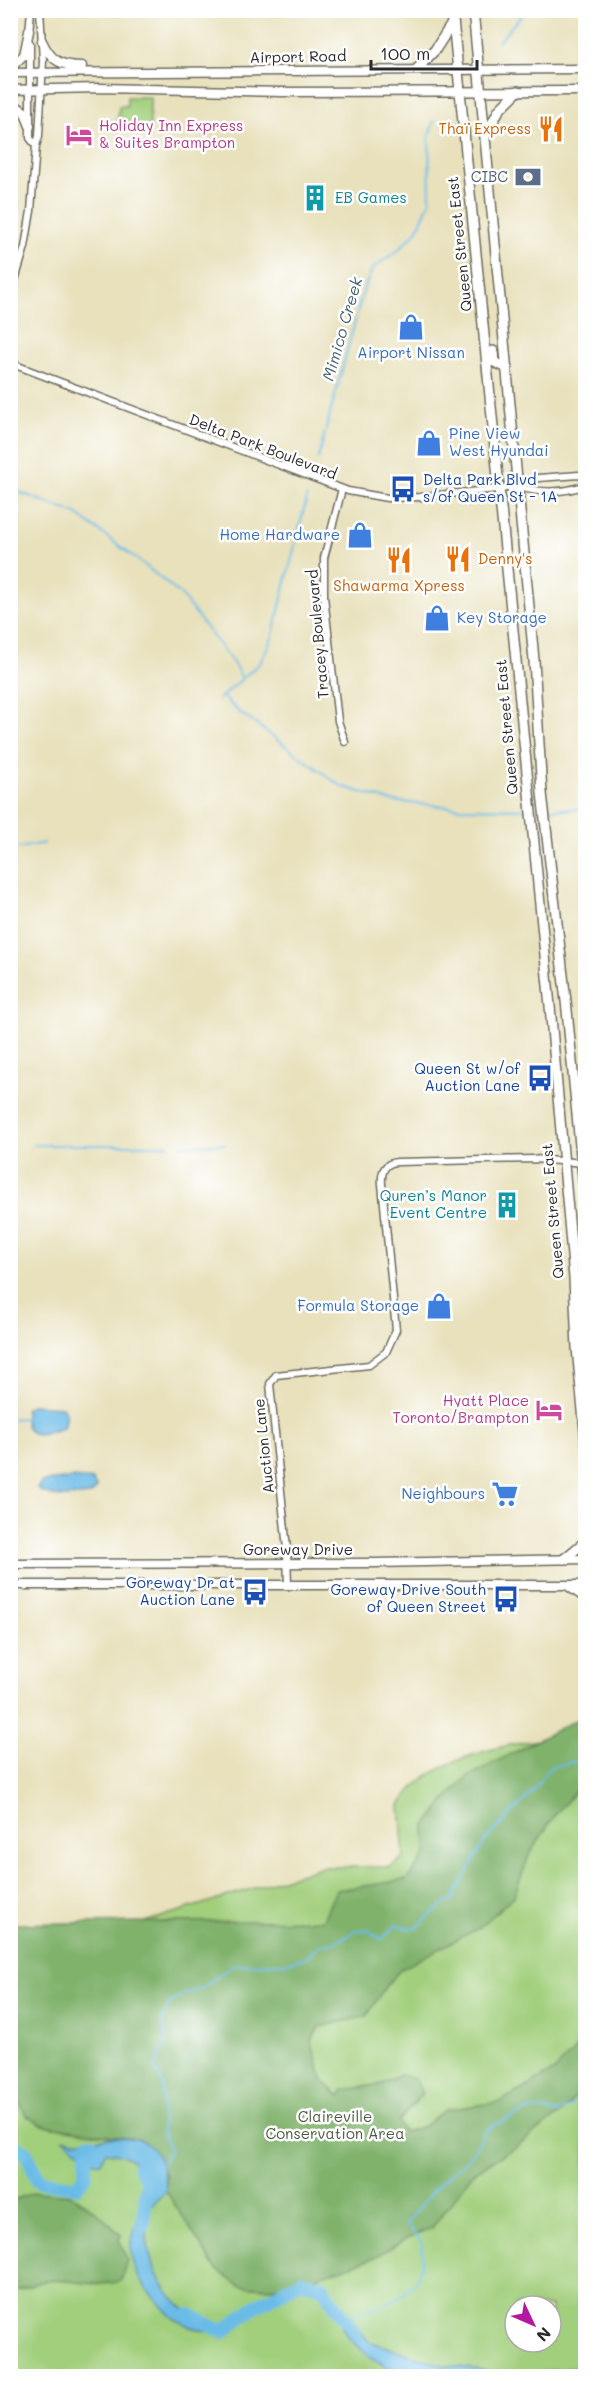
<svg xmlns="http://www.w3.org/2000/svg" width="596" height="2387" viewBox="0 0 596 2387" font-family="Mali,sans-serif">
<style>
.green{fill:#a1cf7c;stroke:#667d54;stroke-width:1.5;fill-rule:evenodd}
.forest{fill:#80b26c;stroke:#566e4c;stroke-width:1.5}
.water{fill:#6bbce7;stroke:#4b7489;stroke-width:1.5}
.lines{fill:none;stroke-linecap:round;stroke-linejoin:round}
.stream{stroke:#6bbce7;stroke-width:2}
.river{stroke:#6bbce7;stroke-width:14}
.street-casing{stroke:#6d6b5e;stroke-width:9}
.secondary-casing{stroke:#6d6b5e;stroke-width:11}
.primary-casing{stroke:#6d6b5e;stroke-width:12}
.street{stroke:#fff;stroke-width:6}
.secondary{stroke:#fff;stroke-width:8}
.primary{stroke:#fff;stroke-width:9}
.labels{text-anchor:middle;stroke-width:5;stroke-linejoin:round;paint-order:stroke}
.street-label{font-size:15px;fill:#2b2b2b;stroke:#fff}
.hotel-label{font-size:15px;fill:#b23c85;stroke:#fff;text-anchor:start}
.food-label{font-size:15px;fill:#c56008;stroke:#fff;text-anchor:end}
.service-label{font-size:15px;fill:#4e5e75;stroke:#fff;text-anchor:end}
.culture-label{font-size:15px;fill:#0d838f;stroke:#fff;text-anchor:start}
.shop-label{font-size:15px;fill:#366cbe;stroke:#fff;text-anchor:end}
.transit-label{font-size:15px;fill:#164399;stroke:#fff;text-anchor:end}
.park-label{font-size:15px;fill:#4e5c43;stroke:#fff}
.water-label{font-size:16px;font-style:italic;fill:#415e6d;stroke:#fff}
</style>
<rect width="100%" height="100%" fill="#fff"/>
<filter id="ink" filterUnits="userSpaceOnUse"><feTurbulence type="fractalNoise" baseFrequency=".0167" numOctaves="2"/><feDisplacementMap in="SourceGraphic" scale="12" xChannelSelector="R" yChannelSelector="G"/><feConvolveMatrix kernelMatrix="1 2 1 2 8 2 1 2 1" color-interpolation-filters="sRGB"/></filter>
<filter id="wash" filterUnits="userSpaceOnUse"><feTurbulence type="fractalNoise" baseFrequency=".008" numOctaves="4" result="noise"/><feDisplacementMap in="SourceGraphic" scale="24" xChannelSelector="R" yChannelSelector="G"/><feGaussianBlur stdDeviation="1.35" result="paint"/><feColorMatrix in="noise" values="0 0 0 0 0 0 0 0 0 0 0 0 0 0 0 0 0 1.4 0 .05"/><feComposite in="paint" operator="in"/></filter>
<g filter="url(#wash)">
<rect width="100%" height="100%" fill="#e8e1bc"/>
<path class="green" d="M127 97H150V129L117 128 119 106H127Z
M566 1736H585V2376H11L10 1924 145 1922 321 1867H390L404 1857 400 1805C404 1799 409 1793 414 1787 450 1753 519 1742 566 1736ZM515 2306H551V2342H515Z"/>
<path class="forest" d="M585 1715 582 1784 555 1815 530 1853 514 1896 479 1928 401 1969 385 1987 367 2016 320 2027 311 2040 323 2081 340 2096 344 2090 382 2084 401 2075 415 2078 422 2094 398 2122 404 2132 424 2126 444 2110 500 2102 554 2071 585 2040V2087L559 2115 514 2148 474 2172 432 2228 407 2238 375 2257 293 2285 268 2288 240 2286 216 2269 166 2191V2174L139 2140 42 2125 27 2116 11 2088 10 1924 323 1920 336 1890 406 1880 426 1855 425 1827 449 1796 467 1777Z
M35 2192 71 2195 96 2211 121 2235 119 2240 127 2260 121 2281C94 2289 73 2278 46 2281 34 2282 23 2291 11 2291V2201Z"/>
<path class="water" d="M31 1405 62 1407 66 1414 63 1428C39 1435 23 1442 25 1409Z
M74 1478 92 1480 97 1488 91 1495C74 1496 49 1501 37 1488L42 1482Z
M113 2137C120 2138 129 2138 137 2139 158 2145 166 2172 166 2191L151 2206C147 2176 140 2153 105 2152L101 2163 95 2162 63 2138 74 2141Z
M145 2209 149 2210C140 2257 162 2299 204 2322 211 2326 221 2328 230 2331L226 2334C209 2333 191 2328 177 2320 170 2317 165 2309 160 2304 132 2276 118 2244 145 2209Z
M344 2318 371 2342 442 2365 499 2372H537L585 2367V2376H415L387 2367 370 2357 349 2339 342 2328Z"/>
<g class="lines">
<path class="stream" d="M498 42 526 10
M318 459 364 288 373 268 396 252 417 231 430 201 429 136 434 121
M10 489 75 513 142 563 181 595 233 663 242 678
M222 696 239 712 341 786 390 801 461 808 529 809
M218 700 260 663 272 638 307 497
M546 809H586
M10 850 44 843
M34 1145H168
M181 1145 225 1144
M10 1419 27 1418
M161 2165 170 2149 162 2134 163 2084 155 2069 167 2039 162 2023 168 2005 184 1994 200 1990 233 1965 285 1963 307 1957 319 1945 335 1942 359 1930H369L376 1936 382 1939 397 1924 408 1929 417 1928 431 1914 453 1899 485 1841 534 1790 549 1768 575 1761
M149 2210 151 2206
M344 2318C377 2306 420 2301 422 2259 423 2254 423 2245 421 2241 418 2235 410 2230 406 2224L435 2188 471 2156 487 2129 511 2117 533 2109 558 2113 579 2101 586 2093"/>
<path class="river" d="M10 2143 27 2154 38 2181 77 2187 85 2175 88 2144 92 2143
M139 2165 147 2181 143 2227
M189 2315 223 2332 253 2308 302 2281 322 2287 355 2333"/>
</g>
</g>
<g filter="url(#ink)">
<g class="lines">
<g class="street-casing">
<path id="street" d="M29 33 31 10
M30 43V138L36 146
M10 297 25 247 31 211 36 146 39 136 43 61 40 10
M10 363 348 491 387 498 420 497 518 487 538 478 579 475 586 478
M519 487C540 493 564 493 586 485
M342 489 324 558V596L338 721 345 742
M288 1586 287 1549 270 1384 276 1375 369 1365 386 1352 396 1330 382 1184C381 1172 384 1163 397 1162L534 1159 585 1163"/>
</g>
<g class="secondary-casing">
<path id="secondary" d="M42 41C51 61 61 66 82 66
M10 68 24 55 29 31
M10 73 586 69
M10 90 99 88 283 92 586 91
M10 102 24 111 30 126
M10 1564 375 1563 586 1559
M10 1585H586"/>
</g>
<g class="primary-casing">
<path id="primary" d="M452 10 550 1006 574 1278 577 1348 586 1442
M473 10 534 660 542 793 567 1010 586 1208
M417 69 435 50 453 22
M486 135 499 110 518 91
M493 351 494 362 507 368
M564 1559 586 1541
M569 1586 586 1598"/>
</g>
<use href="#street" class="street"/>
<use href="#secondary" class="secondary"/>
<use href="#primary" class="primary"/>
</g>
</g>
<defs>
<g id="restaurant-bare" transform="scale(2.07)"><path d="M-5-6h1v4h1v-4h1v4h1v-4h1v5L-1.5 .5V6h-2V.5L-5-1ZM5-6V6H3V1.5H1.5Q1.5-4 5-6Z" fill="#e8710a" stroke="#fff" stroke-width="2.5" paint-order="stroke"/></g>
<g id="hotel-bare" transform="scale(2.07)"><path d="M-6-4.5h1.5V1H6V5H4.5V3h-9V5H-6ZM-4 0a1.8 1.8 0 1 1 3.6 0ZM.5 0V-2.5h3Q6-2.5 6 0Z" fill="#d1479c" stroke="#fff" stroke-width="2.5" paint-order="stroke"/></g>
<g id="bank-bare" transform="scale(2.07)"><path d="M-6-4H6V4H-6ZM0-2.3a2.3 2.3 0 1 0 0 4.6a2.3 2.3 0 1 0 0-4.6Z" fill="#5c6f8a" stroke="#fff" stroke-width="2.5" paint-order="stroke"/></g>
<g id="building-bare" transform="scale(2.07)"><path d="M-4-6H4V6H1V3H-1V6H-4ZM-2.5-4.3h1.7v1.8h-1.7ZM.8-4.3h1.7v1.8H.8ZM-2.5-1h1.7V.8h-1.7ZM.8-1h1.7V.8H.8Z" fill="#0f9aa8" stroke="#fff" stroke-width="2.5" paint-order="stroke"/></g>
<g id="shop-bare" transform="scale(2.07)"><path d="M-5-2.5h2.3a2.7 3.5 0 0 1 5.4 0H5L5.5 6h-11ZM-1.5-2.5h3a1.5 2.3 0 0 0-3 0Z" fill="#3f7fe0" stroke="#fff" stroke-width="2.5" paint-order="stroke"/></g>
<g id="bus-bare" transform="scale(2.07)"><path d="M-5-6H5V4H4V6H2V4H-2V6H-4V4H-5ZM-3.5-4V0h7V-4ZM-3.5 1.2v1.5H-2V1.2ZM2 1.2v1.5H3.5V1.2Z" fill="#1a4fb4" stroke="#fff" stroke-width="2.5" paint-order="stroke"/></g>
<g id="supermarket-bare" transform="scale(2.07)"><path d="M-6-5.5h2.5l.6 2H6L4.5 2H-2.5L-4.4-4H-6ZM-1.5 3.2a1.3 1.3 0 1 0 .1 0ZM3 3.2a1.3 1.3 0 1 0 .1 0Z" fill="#3f7fe0" stroke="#fff" stroke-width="2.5" paint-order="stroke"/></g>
</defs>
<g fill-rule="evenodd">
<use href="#restaurant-bare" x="551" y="129"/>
<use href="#hotel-bare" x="79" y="135"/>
<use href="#bank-bare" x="528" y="177"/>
<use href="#building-bare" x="315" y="198"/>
<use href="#shop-bare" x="411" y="327"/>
<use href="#shop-bare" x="429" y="443"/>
<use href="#bus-bare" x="403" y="489"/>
<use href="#shop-bare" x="360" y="535"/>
<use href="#restaurant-bare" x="458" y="559"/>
<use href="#restaurant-bare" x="399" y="560"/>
<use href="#shop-bare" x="437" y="618"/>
<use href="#bus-bare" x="540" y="1078"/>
<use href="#building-bare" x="507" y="1205"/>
<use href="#shop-bare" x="439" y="1306"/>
<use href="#hotel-bare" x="549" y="1410"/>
<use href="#supermarket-bare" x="505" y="1494"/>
<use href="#bus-bare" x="255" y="1592"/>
<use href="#bus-bare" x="506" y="1599"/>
</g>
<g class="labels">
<g class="street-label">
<text transform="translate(298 57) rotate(-1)" y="5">Airport Road</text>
<text transform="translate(460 244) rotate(-96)" y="5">Queen Street East</text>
<text transform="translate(263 447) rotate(21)" y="5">Delta Park Boulevard</text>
<text transform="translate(318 634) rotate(-95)" y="5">Tracey Boulevard</text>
<text transform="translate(507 727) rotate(-95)" y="5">Queen Street East</text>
<text transform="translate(553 1211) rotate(-95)" y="5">Queen Street East</text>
<text transform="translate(264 1446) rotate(-96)" y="5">Auction Lane</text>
<text x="298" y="1555">Goreway Drive</text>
</g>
<g class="hotel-label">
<text x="99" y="131">Holiday Inn Express<tspan x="99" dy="17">&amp; Suites Brampton</tspan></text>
<text x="529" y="1406" text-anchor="end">Hyatt Place<tspan x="529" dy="17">Toronto/Brampton</tspan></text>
</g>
<g class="food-label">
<text x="531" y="134">Thaï Express</text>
<text x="478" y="564" text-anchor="start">Denny's</text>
<text x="399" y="591" text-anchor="middle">Shawarma Xpress</text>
</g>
<g class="service-label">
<text x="508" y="182">CIBC</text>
</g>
<g class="culture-label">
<text x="335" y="203">EB Games</text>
<text x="487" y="1201" text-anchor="end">Quren’s Manor<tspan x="487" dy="17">Event Centre</tspan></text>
</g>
<g class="shop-label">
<text x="411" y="358" text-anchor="middle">Airport Nissan</text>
<text x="449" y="439" text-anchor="start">Pine View<tspan x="449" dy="17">West Hyundai</tspan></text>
<text x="340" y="540">Home Hardware</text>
<text x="457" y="623" text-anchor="start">Key Storage</text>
<text x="419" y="1311">Formula Storage</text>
<text x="485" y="1499">Neighbours</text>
</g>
<g class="transit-label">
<text x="423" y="485" text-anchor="start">Delta Park Blvd<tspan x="423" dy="17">s/of Queen St - 1A</tspan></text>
<text x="520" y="1074">Queen St w/of<tspan x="520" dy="17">Auction Lane</tspan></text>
<text x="235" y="1588">Goreway Dr at<tspan x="235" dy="17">Auction Lane</tspan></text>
<text x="486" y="1595">Goreway Drive South<tspan x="486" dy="17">of Queen Street</tspan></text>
</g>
<g class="park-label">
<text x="335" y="2122">Claireville<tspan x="335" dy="17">Conservation Area</tspan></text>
</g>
<g class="water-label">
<text transform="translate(342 329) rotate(-74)" y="6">Mimico Creek</text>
</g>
</g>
<rect width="596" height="2387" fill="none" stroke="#fff" stroke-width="36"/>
<g transform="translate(533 2324) rotate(134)"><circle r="28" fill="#ffffff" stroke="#aaaaaa" stroke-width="1.5"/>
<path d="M0-4.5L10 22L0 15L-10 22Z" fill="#b5179e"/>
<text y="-9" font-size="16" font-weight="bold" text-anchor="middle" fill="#2b2b2b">N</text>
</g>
<path d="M371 60v9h106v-9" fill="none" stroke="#2b2b2b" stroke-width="3"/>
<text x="380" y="60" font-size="18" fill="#2b2b2b" stroke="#ffffff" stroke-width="4.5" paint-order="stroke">100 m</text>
</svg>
